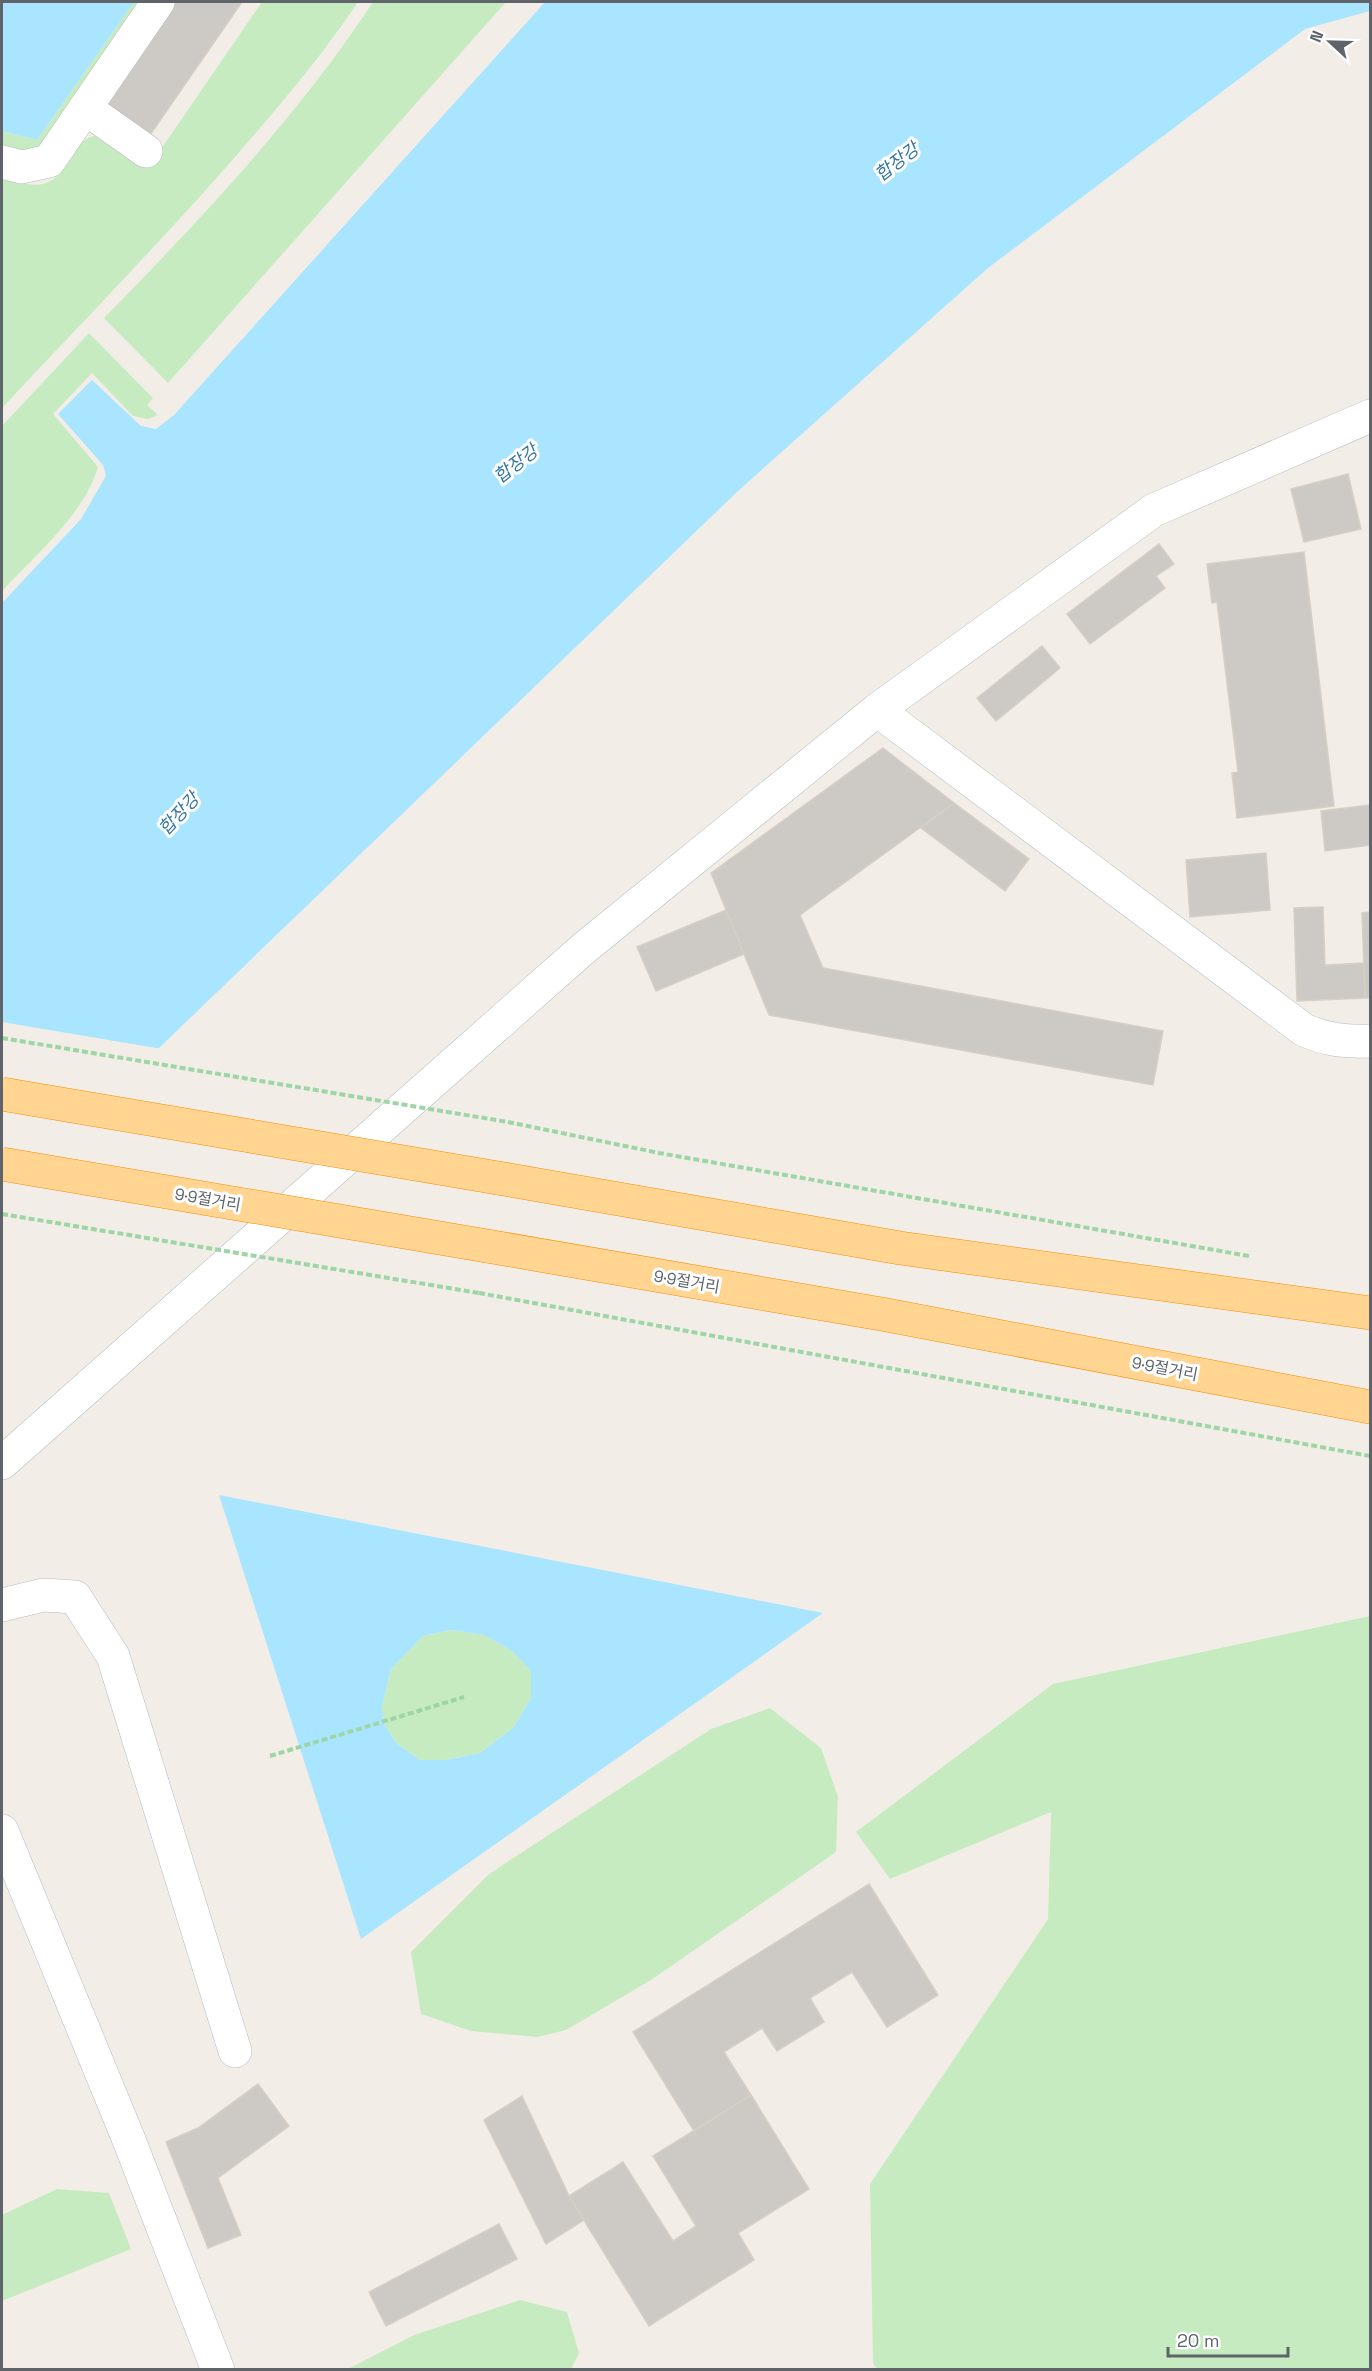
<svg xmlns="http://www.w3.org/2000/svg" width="1372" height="2371" viewBox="0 0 1372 2371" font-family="'Space Grotesk','Noto Sans KR',sans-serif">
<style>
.green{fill:#c7ebc1}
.water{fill:#aae5ff;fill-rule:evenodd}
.pier{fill:#f2eee7}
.building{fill:#cdc9c4;stroke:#d7cfc4;stroke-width:1.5}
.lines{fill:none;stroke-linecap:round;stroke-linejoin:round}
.minor-casing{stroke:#b7bbbf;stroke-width:34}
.highway-casing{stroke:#f98b00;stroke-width:34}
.path{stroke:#9dd5a6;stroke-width:4;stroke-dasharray:6 3;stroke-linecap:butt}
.minor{stroke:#fff;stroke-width:33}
.highway{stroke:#ffd591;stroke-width:33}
.highway-bridge-casing{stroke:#f98b00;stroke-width:34;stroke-linecap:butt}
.path-bridge{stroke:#9dd5a6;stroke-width:4;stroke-dasharray:6 3;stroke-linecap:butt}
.highway-bridge{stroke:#ffd591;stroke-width:33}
.labels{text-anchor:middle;stroke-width:6;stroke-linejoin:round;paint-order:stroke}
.street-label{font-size:16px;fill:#5e6469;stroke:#fff}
.water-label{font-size:18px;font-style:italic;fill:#3376a1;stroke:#fff}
</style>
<rect width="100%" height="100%" fill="#f2eee7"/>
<path class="green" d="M134 2H145L44 145 32 151H2V131L37 140Z
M262 2H358C315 66 264 124 213 182 144 259 72 333 2 408V178C15 181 30 187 43 184 71 177 75 135 96 136 111 137 135 159 148 168Z
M373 2H506L168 383 104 318C201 219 297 117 373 2Z
M89 333 153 398 147 405 158 415 148 419 133 416 92 373 53 414 98 467C84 515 35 555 2 591V426Z
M1370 1616V2369H877L873 2363 870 2184 1048 1919 1051 1812 890 1879 856 1832 1053 1684Z
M451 1630 484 1635 512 1651 531 1671V1698L513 1728 480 1753 445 1760H420L396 1743 384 1723 382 1707 391 1669 423 1636Z
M770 1708 821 1748 838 1797 836 1852 651 1980 566 2030 537 2037 471 2031 421 2014 411 1952 489 1874 711 1729Z
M57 2189 109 2193 131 2249 2 2301V2215Z
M520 2300 567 2312 579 2353 571 2369H348L414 2335Z"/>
<path class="water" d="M2 2H134L37 140 2 131Z
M545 2H1370V11L1305 29 988 268 738 491 2 1199V603L81 519 106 476 103 465 58 414 92 380 141 426 156 429 174 415Z
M219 1495 823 1613 361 1939ZM451 1630 484 1635 512 1651 531 1671V1698L513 1728 480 1753 445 1760H420L396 1743 384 1723 382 1707 391 1669 423 1636Z"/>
<path class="pier" d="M2 1022 162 1049 2 1202Z"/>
<path class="building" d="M175 2H242L150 135 104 104Z
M1348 474 1361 529 1304 542 1291 489Z
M1159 544 1174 564 1156 576 1165 588 1090 644 1067 614Z
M1304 552 1334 806 1237 818 1232 773 1238 772 1217 602 1212 603 1207 564Z
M1042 646 1060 668 996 721 977 698Z
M883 748 954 803 800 915 823 968 1163 1031 1153 1085 769 1015 711 873Z
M954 803 1029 859 1005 891 921 828Z
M1370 805V845L1325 851 1321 811Z
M1266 853 1270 910 1190 917 1186 860Z
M1323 907 1325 965 1364 963 1365 998 1297 1001 1294 908Z
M726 910 744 954 656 991 637 947Z
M1370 912V998H1365L1362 913Z
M869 1884 938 1995 887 2027 852 1972 810 1998 824 2022 777 2051 762 2028 724 2052 751 2095 694 2131 633 2032Z
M258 2084 289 2126 218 2178 241 2235 208 2248 166 2142 198 2128Z
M751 2095 809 2189 738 2233 754 2260 649 2326 569 2196 623 2162 673 2241 696 2226 653 2156Z
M522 2096 569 2196 584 2220 546 2244 484 2120Z
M499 2224 517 2259 386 2326 369 2292Z"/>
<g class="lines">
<g class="minor-casing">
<path id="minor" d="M85 108 146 151
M2 162 22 167 49 161 158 2
M877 710 1304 1030C1327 1040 1346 1042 1370 1041
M2 1463 583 949 877 710 1154 510 1370 416
M2 1605 43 1595 75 1597 113 1656 235 2051
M2 1831 129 2140 218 2370"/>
</g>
<g class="highway-casing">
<path id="highway" d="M498 1178 900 1248 1370 1313
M487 1246 887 1315 1370 1407"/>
</g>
<path class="path" d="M508 1122 659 1153 1249 1256
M479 1293 1370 1456
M270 1756 464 1697"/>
<use href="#minor" class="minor"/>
<use href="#highway" class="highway"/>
<g class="highway-bridge-casing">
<path id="highway-bridge" d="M2 1094 498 1178
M2 1164 487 1246"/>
</g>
<path class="path-bridge" d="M2 1038 508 1122
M2 1214 479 1293"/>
<use href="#highway-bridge" class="highway-bridge"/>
</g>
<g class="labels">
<g class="street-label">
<text transform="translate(208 1199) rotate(10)" y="6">9·9절거리</text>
<text transform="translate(687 1281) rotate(10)" y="6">9·9절거리</text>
<text transform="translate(1165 1368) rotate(11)" y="6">9·9절거리</text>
</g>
<g class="water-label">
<text transform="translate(897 162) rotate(-38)" y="6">합장강</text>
<text transform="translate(516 464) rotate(-38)" y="6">합장강</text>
<text transform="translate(179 814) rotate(-47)" y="6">합장강</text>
</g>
</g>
<rect width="1372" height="2371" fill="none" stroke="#5e6469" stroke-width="6"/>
<g transform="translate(1330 42) rotate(292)" stroke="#ffffff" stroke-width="4.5" paint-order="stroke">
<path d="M0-4.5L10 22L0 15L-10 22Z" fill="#5e6469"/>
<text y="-9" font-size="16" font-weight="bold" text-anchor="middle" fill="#5e6469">N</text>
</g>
<path d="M1168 2347v9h120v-9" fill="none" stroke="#5e6469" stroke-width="3"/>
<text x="1177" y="2347" font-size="18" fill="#5e6469" stroke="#ffffff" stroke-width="4.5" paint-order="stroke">20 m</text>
</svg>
